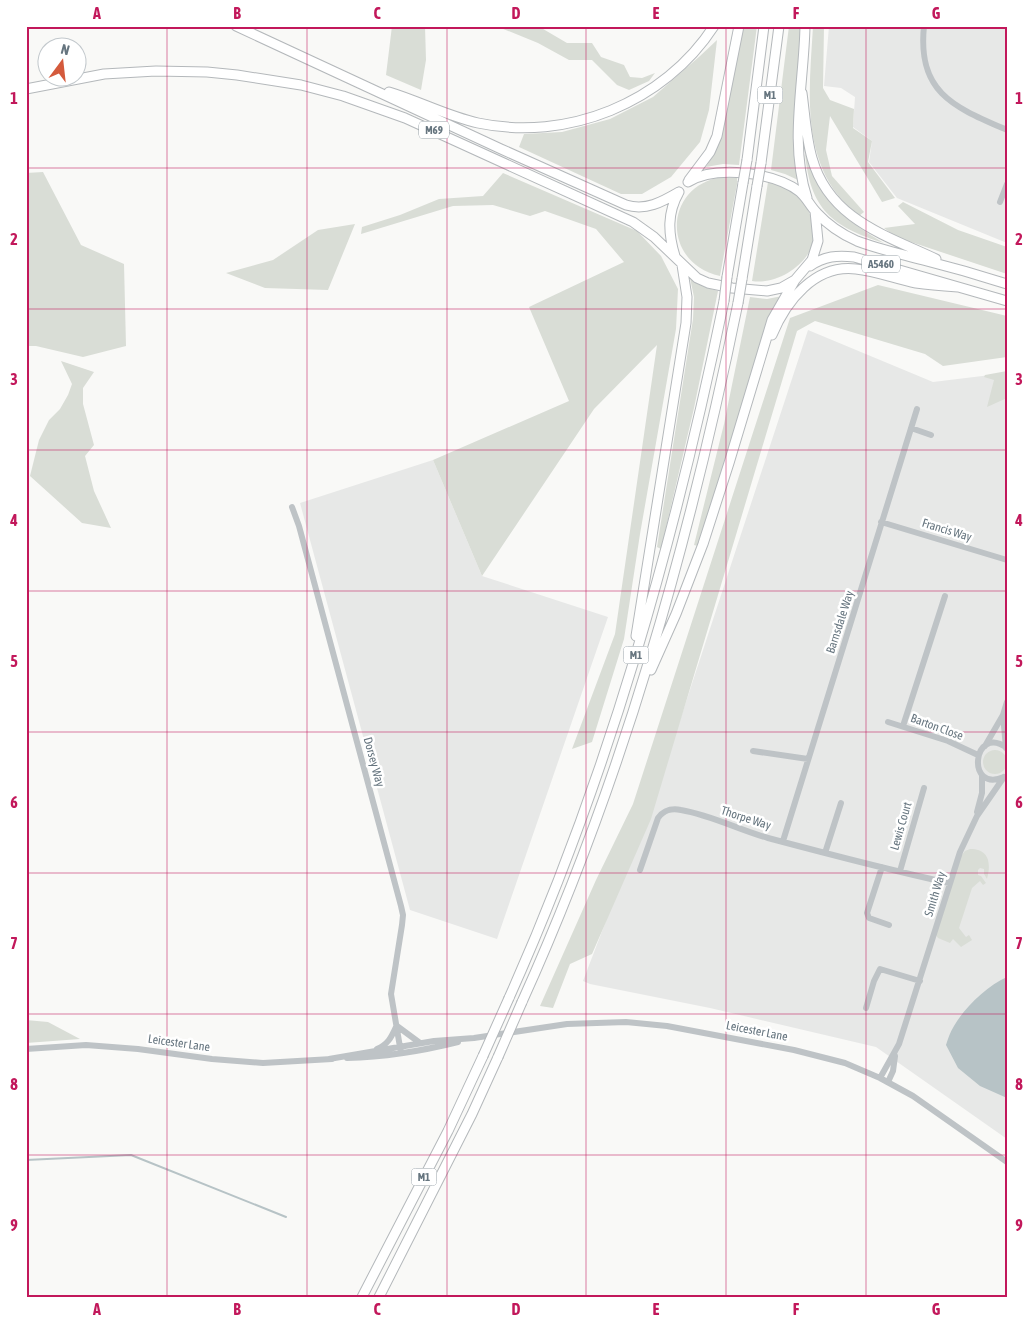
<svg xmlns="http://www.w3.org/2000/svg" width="1033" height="1323" viewBox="0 0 1033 1323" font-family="'Asap Condensed',sans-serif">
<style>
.built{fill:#e7e8e7}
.green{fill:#d9ddd6}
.water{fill:#b7c3c6}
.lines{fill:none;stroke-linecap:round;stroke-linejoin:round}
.stream{stroke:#b7c3c6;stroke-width:2}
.highway-casing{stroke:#b4b8bb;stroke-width:11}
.minor{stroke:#bec3c6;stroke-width:6}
.highway{stroke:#fff;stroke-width:9}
.highway-bridge-casing{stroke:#b4b8bb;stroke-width:11;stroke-linecap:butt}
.highway-bridge{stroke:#fff;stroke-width:9}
.grid{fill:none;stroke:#c2185b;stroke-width:1;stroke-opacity:0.55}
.labels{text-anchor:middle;stroke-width:5;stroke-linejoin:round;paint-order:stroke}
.shield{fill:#fff;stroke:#949ea5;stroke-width:1}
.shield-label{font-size:11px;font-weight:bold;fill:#66757f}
.street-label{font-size:12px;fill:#66757f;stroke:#fff}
.neatline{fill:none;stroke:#c2185b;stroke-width:2}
.grid-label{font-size:16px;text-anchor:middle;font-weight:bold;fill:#c2185b}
</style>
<rect width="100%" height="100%" fill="#f9f9f7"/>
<path class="built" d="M829 26H1007V243L897 198 869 162 872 141 853 127 855 97 841 88 824 86Z
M808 330 933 382 1007 373V1139L876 1047 710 1008 590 984 583 981 663 772Z
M433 460 482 576 608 617 497 939 410 910 300 503Z"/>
<path class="green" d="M392 26H425L426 60 421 90 386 75Z
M496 26H538L567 43H592L601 57 624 65 630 77 642 78 655 73 649 81 629 90 617 85 592 60H569L538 43Z
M742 26H757L739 165 723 164 706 167 715 152 722 133Z
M789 26H801L795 157 798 180 785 174 771 170Z
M813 26H824L823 88 830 100 854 109 853 128 872 141 868 162 895 198 882 202 830 116 826 150 832 176 864 212 859 216C852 209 843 202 837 194 801 147 810 81 813 26Z
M717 40 709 110 700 142 671 177 642 194H621L519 147 524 134 562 132 610 119 653 97 700 56Z
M805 153C823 202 840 217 884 243 832 227 810 209 805 153Z
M43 172 81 245 124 264 126 346 83 357 36 346H26V173Z
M503 173 637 231 661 256 678 289 676 329 640 534 624 639 592 742 572 749 615 634 657 345 594 409 482 576 433 460 569 401 529 307 624 262 596 229 545 211 530 216 493 205 453 206 361 234 362 227 400 215 439 199 483 196Z
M723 177 737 178V184L720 276C661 263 663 185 723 177Z
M768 182C792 186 811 203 813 228 813 233 814 238 813 243 806 267 775 285 752 281Z
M903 202 958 230 1007 247V274L896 237 884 228 915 224 898 206Z
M355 224 328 290 265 288 226 273 273 260 318 230Z
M690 278 704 287 718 291 694 408 661 549 657 547 693 319 694 297Z
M878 285 1007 316V357L943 366 925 354 815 321 797 331 651 819 592 954 570 964 553 1008 540 1006 596 880 633 804 790 318Z
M782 296 728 452 698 546 694 545 724 424 750 297 767 299Z
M61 361 94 372 83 388V404L94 445 85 456 94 491 111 528 82 523 30 476 39 440 49 420 60 409 68 395 72 384Z
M1007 371V398L987 407 994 380 984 377 985 375Z
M983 762a12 12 0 1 1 24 0a12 12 0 1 1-24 0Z
M970 849C990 849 991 864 987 879L984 874V869L980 868 978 870V875L981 876 986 883 983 885 980 881 972 888 959 928 966 937 969 935 972 940 961 947 953 939 950 943 938 938 936 935 961 856 965 851Z
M26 1020 48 1022 80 1039 26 1043Z"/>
<path class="water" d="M1007 977V1098L980 1086 958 1068 946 1045C948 1039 950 1032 954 1026 965 1007 987 986 1007 977Z"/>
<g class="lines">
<path class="stream" d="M26 1160 131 1155 286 1217"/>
<g class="highway-casing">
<path id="highway" d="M236 26 501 149 626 205C646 211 662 202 679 192
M805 26C804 83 789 143 807 198
M26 89 104 74 156 71 207 72 237 75 301 85 343 96 405 118 633 222 654 237 697 278 708 283 732 288 767 291 781 288 795 280 812 260 818 241 815 211
M389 92C419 101 447 116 478 123 567 142 664 103 714 26
M802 93C805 115 806 137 812 158 829 219 885 235 936 259
M747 160 764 26
M761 163 779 26
M689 180 710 152 717 136 739 26
M688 182C716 165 774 172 800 192 807 198 810 206 817 213 828 225 841 234 857 241 878 249 901 254 923 260 951 267 979 275 1007 284
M675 256C668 233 667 213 679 192
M810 266C824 256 838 255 854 257L1007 301
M727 277 743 183
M742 279 757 186
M772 335C786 301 815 264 856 269 876 271 896 279 916 283 930 285 944 286 958 287
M636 636 686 323 687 297 682 265
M651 670 676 614 703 544 729 463 772 320 795 280
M509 998C609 775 675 539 724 301
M522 1002C623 779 689 543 738 303
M362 1297 448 1131 483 1056
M379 1297 472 1114 498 1057"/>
</g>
<path class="minor" d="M924 26C917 93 954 107 1007 130
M1000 202 1007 184
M911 428 931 435
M292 507 299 526 401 906 403 915 402 925 391 994 401 1053
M881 522 1007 560
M1003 715 1006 748
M888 722 948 741 978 755
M903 726 945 596
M985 746 1003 715 1007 702
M753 751 808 759
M1004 777C965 794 973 723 1007 748
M977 812 982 793V775
M783 841 917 409
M825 853 841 803
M882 867 867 913 869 918 889 925
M640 870 658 818C664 810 671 808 681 810 711 815 739 830 768 838 828 854 889 870 949 883
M900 871 924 788
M866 1008 874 981 880 969 920 981
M397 1026 420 1043
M26 1049 86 1045 138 1049 212 1059 263 1063 332 1059
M377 1049C388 1044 391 1038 396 1027
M347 1058C385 1057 422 1051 458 1042
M329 1059 434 1041 474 1038 567 1024 626 1022 667 1026 794 1050 845 1063 880 1078 913 1096 1007 1162
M880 1078 899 1044 960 852 977 816 1004 777
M888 1082 893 1071 895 1056"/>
<use href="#highway" class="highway"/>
<g class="highway-bridge-casing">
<path id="highway-bridge" d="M743 183 747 160
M757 186 761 163
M724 301 727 277
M738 303 742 279
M483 1056 509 998
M498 1057 522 1002"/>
</g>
<use href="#highway-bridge" class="highway-bridge"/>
</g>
<path class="grid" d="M167 26V1297M307 26V1297M447 26V1297M586 26V1297M726 26V1297M866 26V1297M26 168H1007M26 309H1007M26 450H1007M26 591H1007M26 732H1007M26 873H1007M26 1014H1007M26 1155H1007"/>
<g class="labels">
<g class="shield">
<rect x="757.5" y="86.5" width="25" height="17" rx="4"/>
<rect x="419" y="121.5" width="30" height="17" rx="4"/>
<rect x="862" y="255.5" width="38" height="17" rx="4"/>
<rect x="623.5" y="646.5" width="25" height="17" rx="4"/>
<rect x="411.5" y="1168.5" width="25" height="17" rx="4"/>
</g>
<g class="shield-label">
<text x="770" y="99">M1</text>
<text x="434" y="134">M69</text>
<text x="881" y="268">A5460</text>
<text x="636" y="659">M1</text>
<text x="424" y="1181">M1</text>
</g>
<g class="street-label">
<text transform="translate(947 530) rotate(17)" y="4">Francis Way</text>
<text transform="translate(840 622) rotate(-72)" y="4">Barnsdale Way</text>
<text transform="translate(937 727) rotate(20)" y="4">Barton Close</text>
<text transform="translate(374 762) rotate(75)" y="4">Dorsey Way</text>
<text transform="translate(746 818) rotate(18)" y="4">Thorpe Way</text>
<text transform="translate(901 826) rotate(-74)" y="4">Lewis Court</text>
<text transform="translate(935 894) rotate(-73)" y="4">Smith Way</text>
<text transform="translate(757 1031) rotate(11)" y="4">Leicester Lane</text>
<text transform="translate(179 1043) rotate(8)" y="4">Leicester Lane</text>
</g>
</g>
<rect width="1033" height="1323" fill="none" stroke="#ffffff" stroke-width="55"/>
<g transform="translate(62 62) rotate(15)"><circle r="24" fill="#ffffff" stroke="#c2c8cc"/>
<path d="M0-4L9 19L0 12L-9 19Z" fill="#d45a3c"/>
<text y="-8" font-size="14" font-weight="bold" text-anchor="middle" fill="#66757f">N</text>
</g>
<rect x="28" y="28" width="978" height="1268" class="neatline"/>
<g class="grid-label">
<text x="97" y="19">A</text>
<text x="237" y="19">B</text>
<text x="377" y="19">C</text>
<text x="516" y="19">D</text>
<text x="656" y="19">E</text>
<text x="796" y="19">F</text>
<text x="936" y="19">G</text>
<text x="14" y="104">1</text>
<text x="1019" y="104">1</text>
<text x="14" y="245">2</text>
<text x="1019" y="245">2</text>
<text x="14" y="385">3</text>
<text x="1019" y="385">3</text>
<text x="14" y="526">4</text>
<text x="1019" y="526">4</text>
<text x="14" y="667">5</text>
<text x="1019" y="667">5</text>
<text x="14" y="808">6</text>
<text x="1019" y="808">6</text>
<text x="14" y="949">7</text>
<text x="1019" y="949">7</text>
<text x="14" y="1090">8</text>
<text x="1019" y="1090">8</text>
<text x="14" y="1231">9</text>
<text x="1019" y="1231">9</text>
<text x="97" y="1315">A</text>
<text x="237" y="1315">B</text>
<text x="377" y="1315">C</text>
<text x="516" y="1315">D</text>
<text x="656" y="1315">E</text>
<text x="796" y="1315">F</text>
<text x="936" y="1315">G</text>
</g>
</svg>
